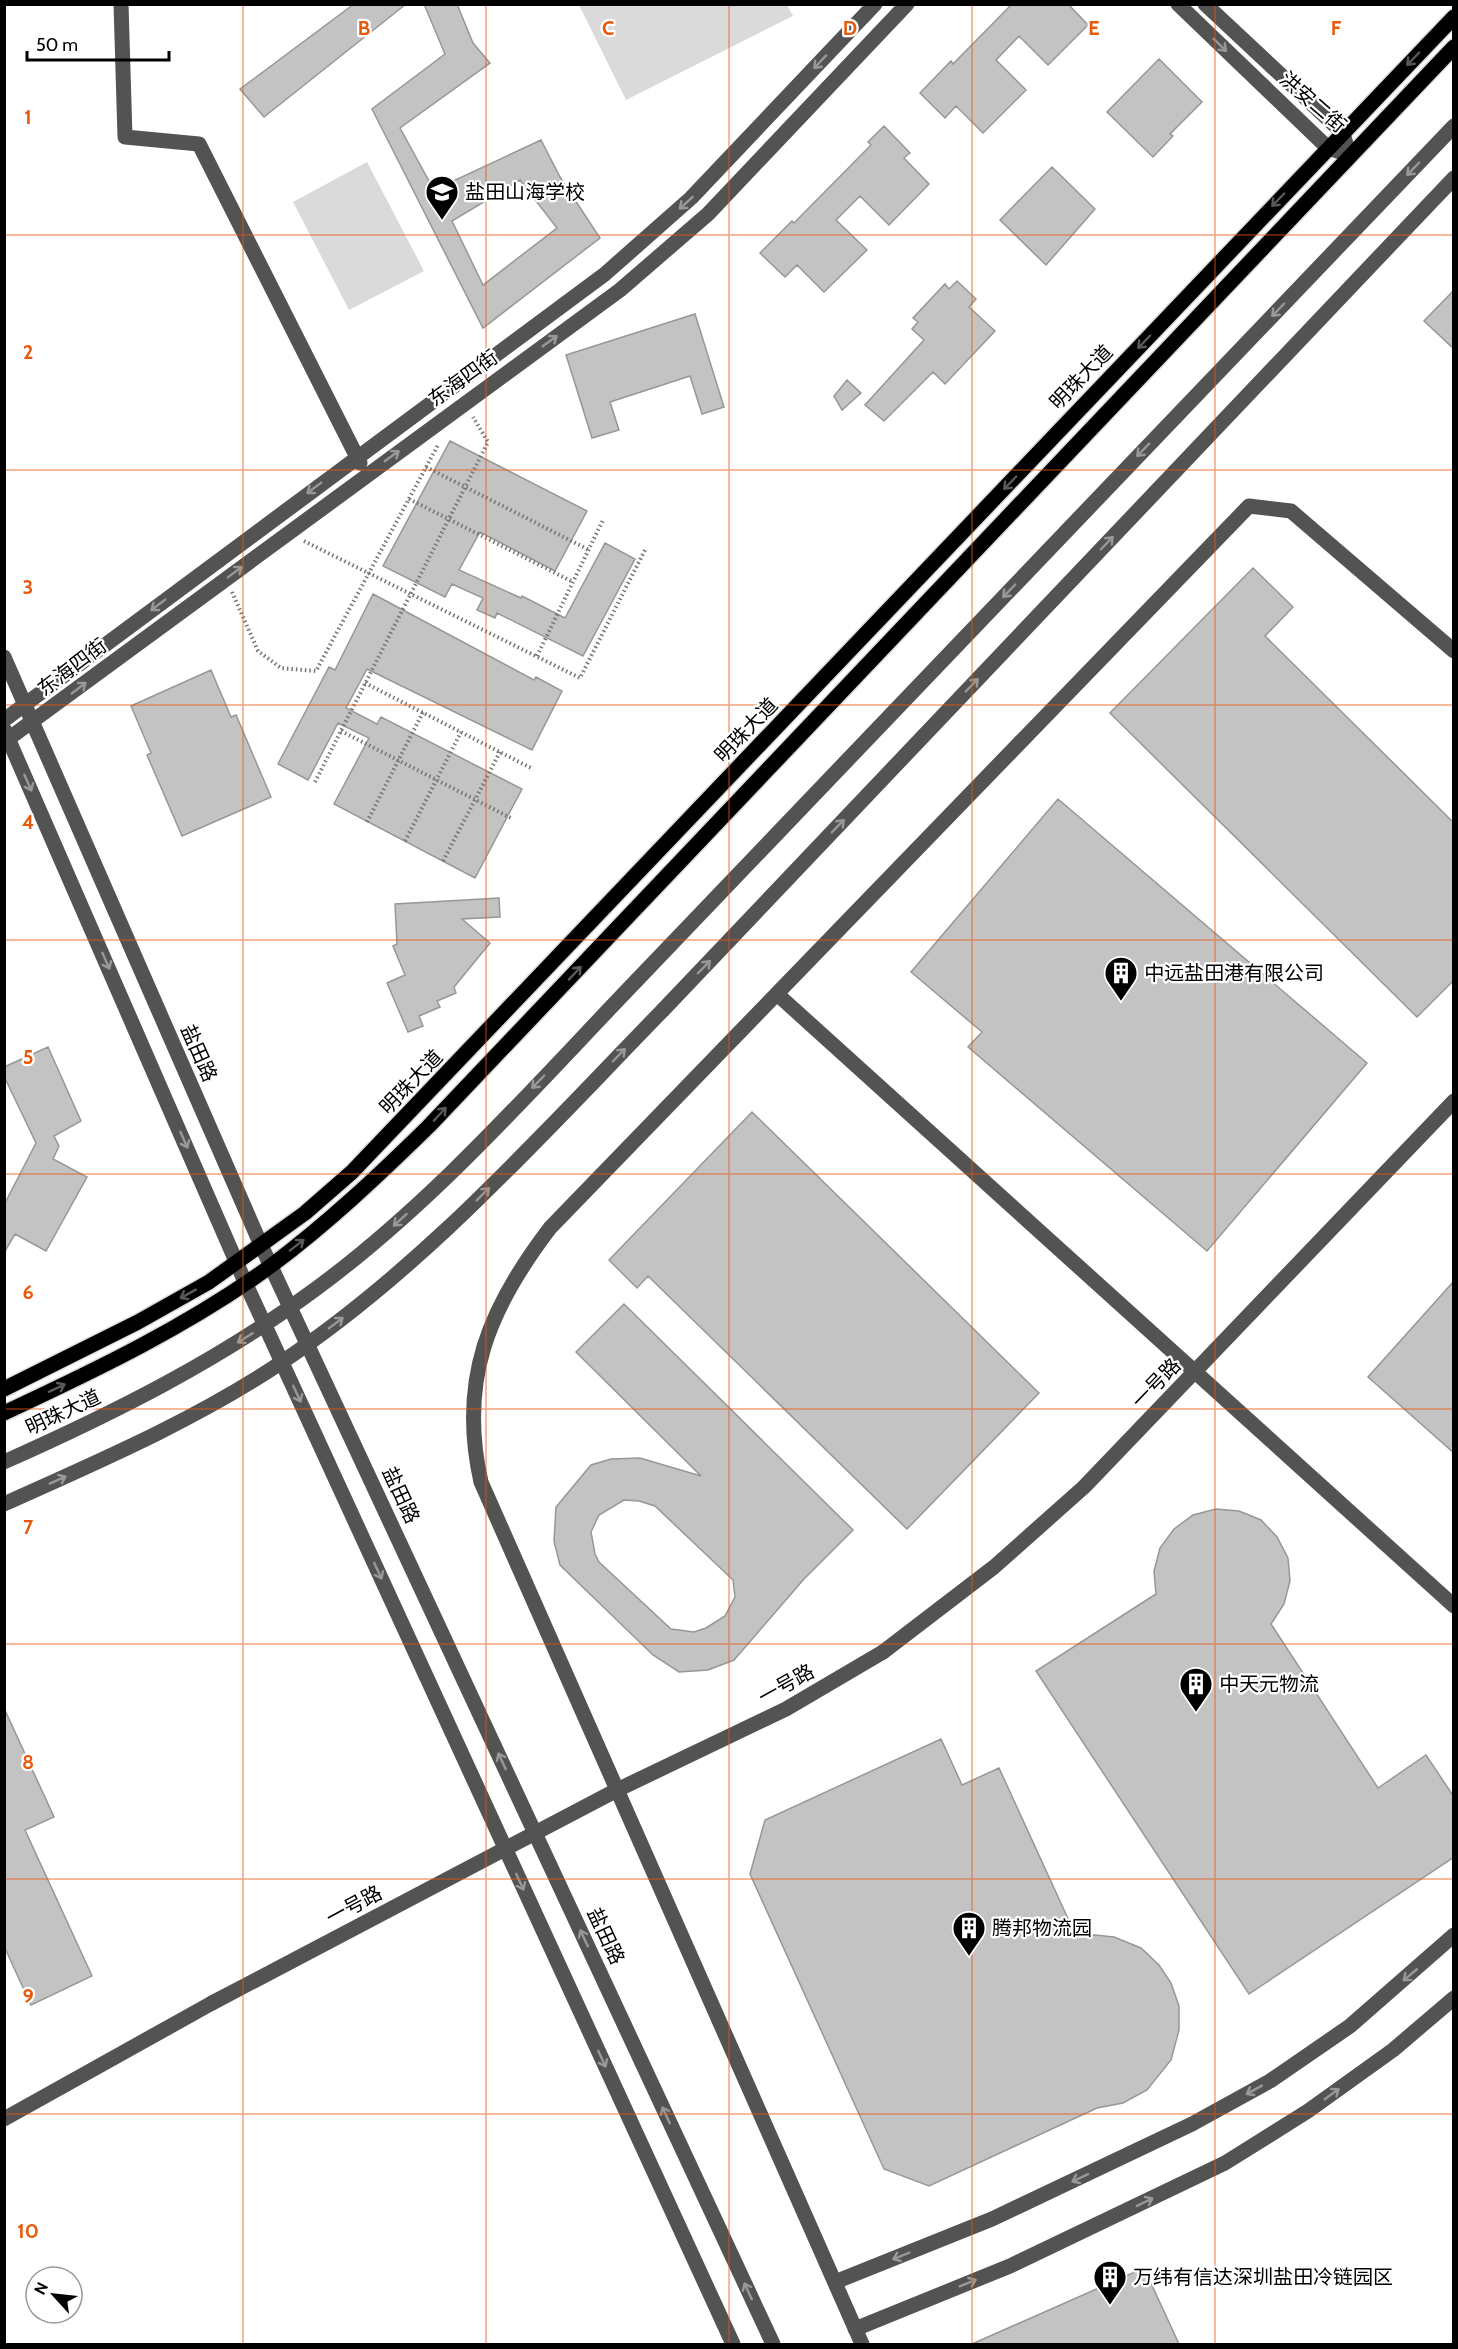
<svg xmlns="http://www.w3.org/2000/svg" width="1458" height="2349" viewBox="0 0 1458 2349" font-family="Cabin,'Noto Sans SC',sans-serif">
<style>
.green{fill:#dadada}
.building{fill:#c3c3c3;stroke:#979797;stroke-width:1.5;fill-rule:evenodd}
.lines{fill:none;stroke-linecap:round;stroke-linejoin:round}
.major-casing{stroke:#dbdbdb;stroke-width:18}
.path{stroke:#757575;stroke-width:4;stroke-dasharray:1.5 3;stroke-linecap:butt}
.minor{stroke:#535353;stroke-width:15}
.major{stroke:#000;stroke-width:15}
.minor-bridge{stroke:#535353;stroke-width:15}
.oneway{stroke:#989898}
.oneway2{stroke:#595959}
.grid{fill:none;stroke:#e8590c;stroke-width:1.5;stroke-opacity:0.55}
.labels{text-anchor:middle;stroke-width:4.5;stroke-linejoin:round;paint-order:stroke}
.street-label{font-size:20px;fill:#000;stroke:#fff}
.poi-label{font-size:20px;fill:#000;stroke:#fff;text-anchor:start}
.grid-label{font-size:20px;text-anchor:middle;font-weight:bold;fill:#e8590c;stroke:#fff;stroke-width:4.5;stroke-linejoin:round;paint-order:stroke}
</style>
<rect width="100%" height="100%" fill="#fff"/>
<path class="green" d="M579 5H787L793 16 626 100Z
M367 162 424 271 349 310 293 202Z"/>
<path class="building" d="M354 4H406L264 117 240 89Z
M424 4H457L473 43 490 63 400 128 434 190 541 140 560 177 600 238 483 328 372 109 445 54ZM520 180 557 228 483 285 452 221Z
M1012 4H1068L1088 25 1048 65 1019 36 996 60 1026 90 983 133 956 106 945 118 920 93 951 61 953 64Z
M1159 59 1202 102 1170 134 1173 136 1153 157 1107 112Z
M884 126 910 153 904 158 929 184 889 225 860 196 836 220 867 250 824 292 797 265 785 277 760 253 792 221 794 223 871 145 868 142Z
M1052 167 1095 209 1046 265 1000 220Z
M957 281 976 299 969 307 995 331 945 384 933 372 884 421 865 405 924 340 912 329 918 322 913 318 945 284 949 289Z
M1454 290V349L1424 321Z
M695 314 724 407 702 414 690 376 610 402 619 430 592 438 566 355Z
M847 380 861 393 842 410 834 396Z
M450 441 587 511 555 571 480 532 459 570 521 598 522 596 565 618 605 543 635 559 583 656 497 613 495 618 477 610 483 598 452 584 445 597 383 566Z
M1253 568 1293 607 1265 636 1454 823V980L1417 1017 1110 713Z
M373 594 534 680 536 677 562 691 532 750 367 669 346 708 377 724 381 717 522 789 475 878 334 804 369 738 338 723 308 780 278 764 329 667 335 670Z
M211 670 231 717 236 715 271 797 182 836 147 755 151 753 131 706Z
M1058 799 1367 1063 1207 1251 968 1047 982 1032 911 972Z
M499 898 500 917 462 919 490 943 454 987 456 993 437 1001 440 1007 419 1016 423 1026 408 1032 387 983 405 975 393 946 397 944 395 904Z
M48 1047 81 1121 54 1136 59 1146 53 1159 87 1177 46 1251 15 1234 4 1253V1205L36 1143 4 1076V1067Z
M752 1112 1039 1393 907 1529 648 1276 637 1288 609 1260Z
M1454 1281V1453L1368 1377Z
M624 1304 853 1530 804 1579 734 1660 708 1670 679 1672 653 1655 560 1565 554 1541 556 1507 591 1465 611 1459 640 1458 701 1476 576 1352ZM624 1500 639 1501 655 1506 733 1580 735 1597 725 1616 706 1628 694 1632 671 1629 599 1562 595 1554 591 1532 599 1515Z
M1216 1509 1239 1511 1261 1520 1277 1537 1288 1558 1290 1581 1284 1604 1271 1624 1378 1788 1426 1755 1454 1797V1857L1249 1994 1036 1671 1156 1594 1154 1571 1160 1548 1174 1529 1193 1515Z
M4 1708 54 1817 25 1830 92 1976 31 2005 4 1946Z
M941 1739 962 1785 999 1768 1076 1936 1095 1935 1114 1937 1141 1948 1159 1965 1171 1983 1179 2006V2030L1171 2060 1147 2090 1123 2103 1097 2108 929 2186 884 2169 750 1874 765 1820Z
M1144 2268 1179 2344H972Z"/>
<g class="lines">
<g class="major-casing">
<path id="major" d="M4 1389 138 1322 209 1282 305 1213 352 1172 1454 17
M4 1413C96 1370 190 1325 272 1265 328 1223 379 1175 429 1126L1454 47"/>
</g>
<path class="path" d="M426 467 589 550
M409 499 573 582
M304 541 580 678 645 550
M232 592 258 651 281 668 316 671 438 445
M537 656 603 520
M365 683 531 768
M341 731 511 818
M315 782 488 442 473 417
M367 822 423 712
M405 841 461 732
M443 861 500 752"/>
<path class="minor" d="M121 4 125 137 199 144 360 463
M1178 4 1328 148 1349 155
M1205 4 1343 133 1346 144
M4 657 261 1245 773 2344
M4 720 605 274 691 198 875 4
M4 729 245 1282 733 2344
M4 742 620 290 708 214 907 4
M637 980 1454 126
M777 994 1454 1606
M663 1010 1454 178
M883 1652 994 1567 1084 1487 1454 1101
M4 2119 212 2003
M835 2282 992 2219 1192 2124 1270 2081 1350 2026 1454 1935
M855 2329 1010 2266 1225 2163 1308 2111 1393 2050 1454 1998
M862 2344 481 1482C458 1380 489 1308 550 1228L1249 506 1291 511 1454 651"/>
<use href="#major" class="major"/>
<path class="minor-bridge" d="M4 1462C114 1413 220 1360 317 1288 436 1200 535 1086 637 980
M4 1504C97 1462 191 1422 276 1366 423 1269 541 1135 663 1010
M212 2003 617 1790 786 1709 883 1652"/>
</g>
<defs><path id="oneway-shaft" d="M-6 0H5M1.5-3L5.5 0L1.5 3" fill="none" stroke-width="1.6" stroke-linecap="round" stroke-linejoin="round" transform="scale(1.5)"/></defs>
<g class="oneway">
<use href="#oneway-shaft" transform="translate(1220 45) rotate(44)"/>
<use href="#oneway-shaft" transform="translate(820 62) rotate(133)"/>
<use href="#oneway-shaft" transform="translate(1413 169) rotate(134)"/>
<use href="#oneway-shaft" transform="translate(686 203) rotate(138)"/>
<use href="#oneway-shaft" transform="translate(1278 310) rotate(134)"/>
<use href="#oneway-shaft" transform="translate(550 341) rotate(-36)"/>
<use href="#oneway-shaft" transform="translate(1143 450) rotate(134)"/>
<use href="#oneway-shaft" transform="translate(392 456) rotate(-36)"/>
<use href="#oneway-shaft" transform="translate(314 488) rotate(143)"/>
<use href="#oneway-shaft" transform="translate(1107 543) rotate(-46)"/>
<use href="#oneway-shaft" transform="translate(235 572) rotate(-37)"/>
<use href="#oneway-shaft" transform="translate(1009 591) rotate(134)"/>
<use href="#oneway-shaft" transform="translate(158 605) rotate(143)"/>
<use href="#oneway-shaft" transform="translate(972 685) rotate(-46)"/>
<use href="#oneway-shaft" transform="translate(79 688) rotate(-37)"/>
<use href="#oneway-shaft" transform="translate(28 783) rotate(66)"/>
<use href="#oneway-shaft" transform="translate(838 826) rotate(-46)"/>
<use href="#oneway-shaft" transform="translate(106 961) rotate(66)"/>
<use href="#oneway-shaft" transform="translate(704 967) rotate(-46)"/>
<use href="#oneway-shaft" transform="translate(619 1055) rotate(-46)"/>
<use href="#oneway-shaft" transform="translate(538 1082) rotate(134)"/>
<use href="#oneway-shaft" transform="translate(184 1140) rotate(66)"/>
<use href="#oneway-shaft" transform="translate(483 1194) rotate(-45)"/>
<use href="#oneway-shaft" transform="translate(400 1220) rotate(138)"/>
<use href="#oneway-shaft" transform="translate(336 1323) rotate(-37)"/>
<use href="#oneway-shaft" transform="translate(245 1338) rotate(148)"/>
<use href="#oneway-shaft" transform="translate(297 1394) rotate(65)"/>
<use href="#oneway-shaft" transform="translate(58 1480) rotate(-24)"/>
<use href="#oneway-shaft" transform="translate(378 1571) rotate(65)"/>
<use href="#oneway-shaft" transform="translate(502 1761) rotate(-115)"/>
<use href="#oneway-shaft" transform="translate(520 1882) rotate(65)"/>
<use href="#oneway-shaft" transform="translate(584 1938) rotate(-115)"/>
<use href="#oneway-shaft" transform="translate(1410 1975) rotate(140)"/>
<use href="#oneway-shaft" transform="translate(602 2059) rotate(65)"/>
<use href="#oneway-shaft" transform="translate(1254 2090) rotate(151)"/>
<use href="#oneway-shaft" transform="translate(1332 2094) rotate(-36)"/>
<use href="#oneway-shaft" transform="translate(666 2115) rotate(-115)"/>
<use href="#oneway-shaft" transform="translate(1080 2178) rotate(155)"/>
<use href="#oneway-shaft" transform="translate(1145 2202) rotate(-26)"/>
<use href="#oneway-shaft" transform="translate(901 2256) rotate(158)"/>
<use href="#oneway-shaft" transform="translate(968 2283) rotate(-22)"/>
<use href="#oneway-shaft" transform="translate(748 2291) rotate(-115)"/>
</g>
<g class="oneway2">
<use href="#oneway-shaft" transform="translate(1413 59) rotate(134)"/>
<use href="#oneway-shaft" transform="translate(1278 200) rotate(134)"/>
<use href="#oneway-shaft" transform="translate(1144 342) rotate(134)"/>
<use href="#oneway-shaft" transform="translate(1010 483) rotate(134)"/>
<use href="#oneway-shaft" transform="translate(575 973) rotate(-47)"/>
<use href="#oneway-shaft" transform="translate(440 1114) rotate(-47)"/>
<use href="#oneway-shaft" transform="translate(297 1245) rotate(-38)"/>
<use href="#oneway-shaft" transform="translate(188 1294) rotate(151)"/>
<use href="#oneway-shaft" transform="translate(57 1388) rotate(-25)"/>
</g>
<path class="grid" d="M243 4V2344M486 4V2344M729 4V2344M972 4V2344M1215 4V2344M4 235H1454M4 470H1454M4 705H1454M4 940H1454M4 1174H1454M4 1409H1454M4 1644H1454M4 1879H1454M4 2114H1454"/>
<defs>
<g id="school-pin" transform="scale(1.725)"><path d="M0 17L-7.5 6A9.5 9.5 0 1 1 7.5 6Z" fill="#000" stroke="#fff"/><path d="M0-5L7-2L0 1L-7-2ZM-4 1L0 2.5L4 1V4Q0 6-4 4Z" fill="#fff"/></g>
<g id="building-pin" transform="scale(1.725)"><path d="M0 17L-7.5 6A9.5 9.5 0 1 1 7.5 6Z" fill="#000" stroke="#fff"/><path d="M-4-6H4V6H1V3H-1V6H-4ZM-2.5-4.3h1.7v1.8h-1.7ZM.8-4.3h1.7v1.8H.8ZM-2.5-1h1.7V.8h-1.7ZM.8-1h1.7V.8H.8Z" fill="#fff"/></g>
</defs>
<g fill-rule="evenodd">
<use href="#school-pin" x="442" y="192"/>
<use href="#building-pin" x="1121" y="973"/>
<use href="#building-pin" x="1196" y="1684"/>
<use href="#building-pin" x="969" y="1928"/>
<use href="#building-pin" x="1110" y="2277"/>
</g>
<g class="labels">
<g class="street-label">
<text transform="translate(1313 102) rotate(41)" y="7">洪安二街</text>
<text transform="translate(1081 377) rotate(-46)" y="7">明珠大道</text>
<text transform="translate(463 378) rotate(-36)" y="7">东海四街</text>
<text transform="translate(72 667) rotate(-37)" y="7">东海四街</text>
<text transform="translate(746 730) rotate(-46)" y="7">明珠大道</text>
<text transform="translate(199 1053) rotate(66)" y="7">盐田路</text>
<text transform="translate(411 1082) rotate(-46)" y="7">明珠大道</text>
<text transform="translate(1156 1383) rotate(-46)" y="7">一号路</text>
<text transform="translate(63 1412) rotate(-25)" y="7">明珠大道</text>
<text transform="translate(401 1495) rotate(65)" y="7">盐田路</text>
<text transform="translate(786 1684) rotate(-29)" y="7">一号路</text>
<text transform="translate(354 1905) rotate(-28)" y="7">一号路</text>
<text transform="translate(606 1936) rotate(65)" y="7">盐田路</text>
</g>
<g class="poi-label">
<text x="465" y="199">盐田山海学校</text>
<text x="1144" y="980">中远盐田港有限公司</text>
<text x="1219" y="1691">中天元物流</text>
<text x="992" y="1935">腾邦物流园</text>
<text x="1133" y="2284">万纬有信达深圳盐田冷链园区</text>
</g>
</g>
<g class="grid-label">
<text x="364" y="35">B</text>
<text x="608" y="35">C</text>
<text x="850" y="35">D</text>
<text x="1094" y="35">E</text>
<text x="1336" y="35">F</text>
<text x="28" y="124">1</text>
<text x="28" y="359">2</text>
<text x="28" y="594">3</text>
<text x="28" y="829">4</text>
<text x="28" y="1064">5</text>
<text x="28" y="1299">6</text>
<text x="28" y="1534">7</text>
<text x="28" y="1769">8</text>
<text x="28" y="2003">9</text>
<text x="28" y="2238">10</text>
</g>
<rect width="1458" height="2349" fill="none" stroke="#000000" stroke-width="12"/>
<g transform="translate(54 2295) rotate(297)"><circle r="28" fill="#ffffff" stroke="#999999" stroke-width="1.5"/>
<path d="M0-4.5L10 22L0 15L-10 22Z" fill="#000000"/>
<text y="-9" font-size="16" font-weight="bold" text-anchor="middle" fill="#000000">N</text>
</g>
<path d="M27 51v9h142v-9" fill="none" stroke="#000000" stroke-width="3"/>
<text x="36" y="51" font-size="18" fill="#000000" stroke="#ffffff" stroke-width="4.5" paint-order="stroke">50 m</text>
</svg>
